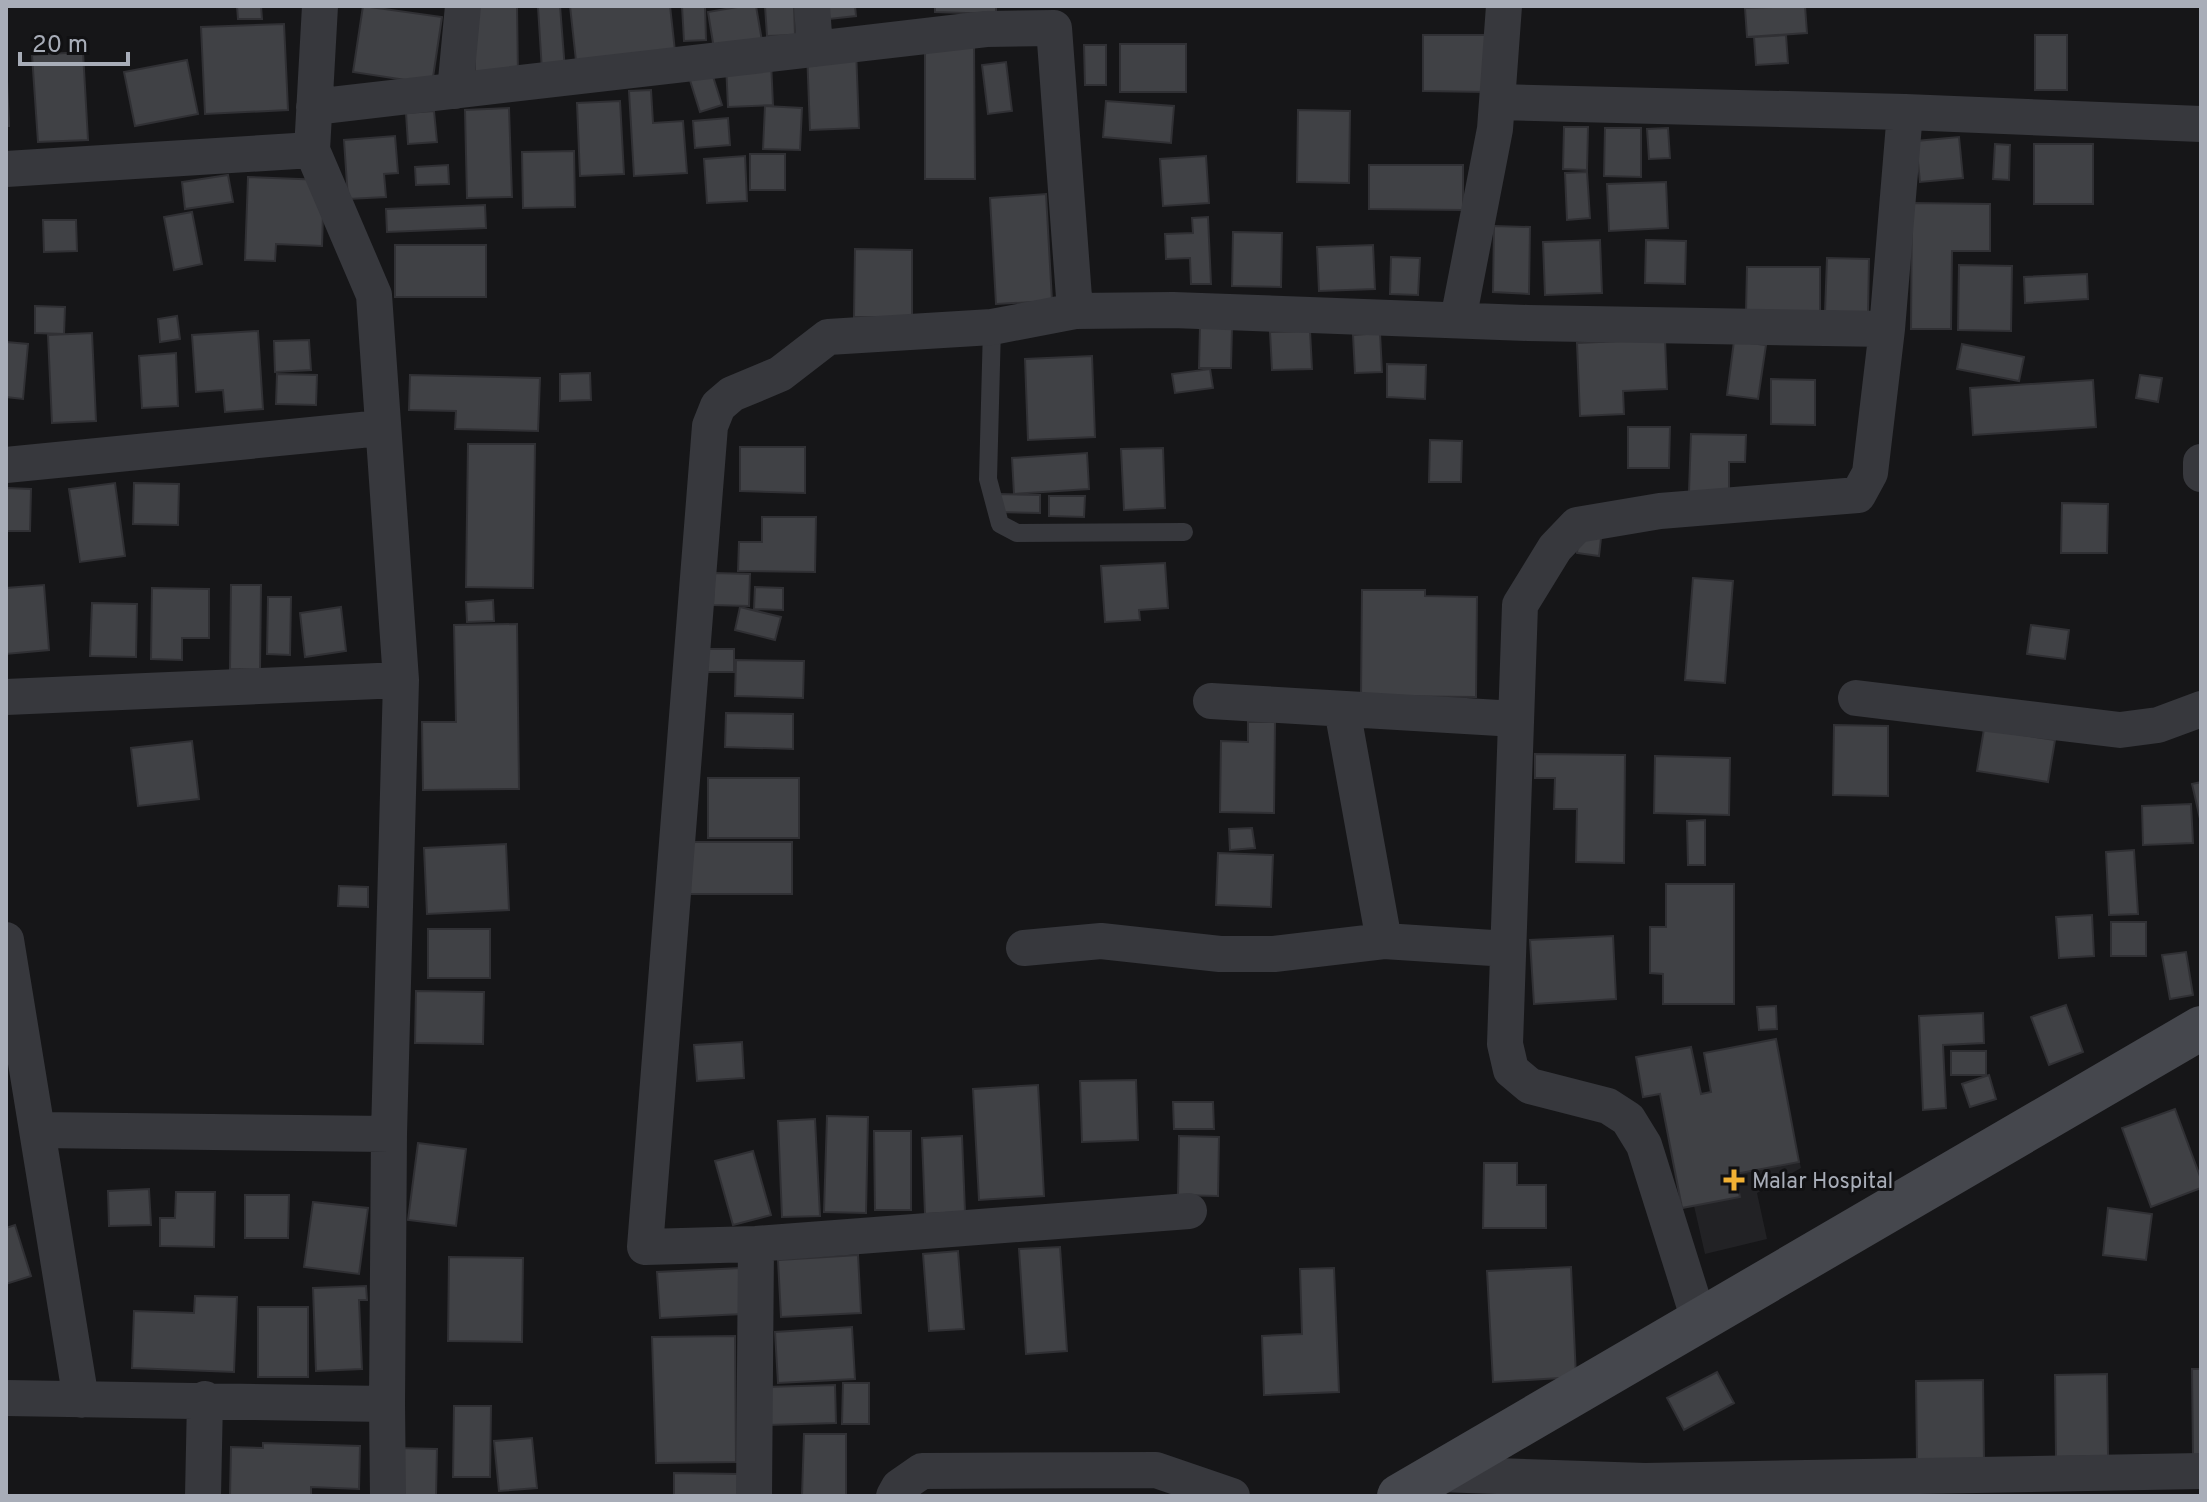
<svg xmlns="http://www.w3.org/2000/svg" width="2207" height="1502" viewBox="0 0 2207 1502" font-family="Overpass,sans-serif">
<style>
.built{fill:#222225}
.building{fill:#404145;stroke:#303034;stroke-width:2}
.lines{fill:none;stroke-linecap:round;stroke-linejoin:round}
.lane{stroke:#37383d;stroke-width:18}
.street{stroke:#37383d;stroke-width:36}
.secondary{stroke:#45474d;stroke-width:44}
.poi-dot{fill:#f2b134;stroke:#111113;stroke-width:3}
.labels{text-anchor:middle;stroke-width:6;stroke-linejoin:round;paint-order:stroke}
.poi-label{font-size:22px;fill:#a8adb8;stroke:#111113;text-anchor:start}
</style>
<rect width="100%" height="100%" fill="#161618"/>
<path class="built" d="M1783 1089 1801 1168 1757 1193 1767 1239 1705 1254 1673 1114Z"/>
<path class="building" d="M237 6H261L262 19H238Z
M363 6 442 17 432 84 353 72Z
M474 6H517L518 78H475Z
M560 6 565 70 542 71 538 7Z
M570 6H670L676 60 577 70Z
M682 6H705L706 40 684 41Z
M743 6H756L762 41 714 49 708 12Z
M765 6H794L795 35 767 36Z
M819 6H855L856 16 820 20Z
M935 6H996V14L935 12Z
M1805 6 1807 33 1747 37 1745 8Z
M284 24 288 110 205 114 201 27Z
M1423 35H1486V92L1423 91Z
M1786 35 1788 63 1756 65 1754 37Z
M2035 35H2067V90H2035Z
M925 44H974L975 179H925Z
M1120 44H1186V92H1120Z
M1084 45H1106V85H1085Z
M856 49 859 128 810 130 807 51Z
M83 52 88 140 38 142 32 55Z
M6 58 9 126H6Z
M187 60 198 114 135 126 124 72Z
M771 62 773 105 728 107 726 64Z
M1006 62 1012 111 988 114 982 65Z
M710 67 722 105 700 112 688 74Z
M651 90 653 123 683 121 687 173 634 176 629 91Z
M620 101 624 174 580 176 577 103Z
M1106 101 1174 106 1171 143 1103 137Z
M765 106 802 108 800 150 763 149Z
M509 108 512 197 467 198 465 110Z
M1298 110 1350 111 1349 183 1297 182Z
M434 111 437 142 408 144 406 113Z
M728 118 730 145 695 148 693 121Z
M1564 127H1588L1587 170 1563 169Z
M1605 128H1641V177L1604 176Z
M1668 128 1670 158 1649 159 1647 129Z
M395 136 398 173 384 174 386 197 348 199 344 140Z
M1959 137 1963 178 1920 182 1916 141Z
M1995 144 2010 145 2009 180 1993 179Z
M2034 144H2093V204H2034Z
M574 151 575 207 523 208 522 152Z
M750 154H785V190H750Z
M745 156 747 201 707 203 704 159Z
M1206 156 1209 203 1163 206 1160 159Z
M448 165 449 184 416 185 415 167Z
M1369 165H1463V210L1369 209Z
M1587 172 1590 218 1567 220 1565 173Z
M228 175 233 202 185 209 182 182Z
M248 177 324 180 322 246 276 244 275 261 245 260Z
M1666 182 1668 228 1609 231 1607 184Z
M1046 194 1052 301 996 304 990 198Z
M1912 203 1990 204V251H1952L1951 329H1911Z
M485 205 486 228 387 232 386 209Z
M192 212 202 264 174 270 164 217Z
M1208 217 1211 284H1191L1190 258 1166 259 1165 234 1193 233 1192 218Z
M43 220H76L77 251 44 252Z
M1494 226 1530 227 1529 294 1493 292Z
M1233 232 1282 233 1281 287 1232 286Z
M1600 240 1602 293 1545 295 1543 242Z
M1646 240 1686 241 1685 284 1645 283Z
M395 245H486V297H395Z
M1373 245 1375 289 1319 291 1317 247Z
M855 249 912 250V317H854Z
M1391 257 1420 258 1418 295 1390 294Z
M1827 258 1869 259 1868 314 1825 313Z
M1959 265 2012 266 2011 331 1958 330Z
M1747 267H1820V313L1746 312Z
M2087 274 2088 299 2025 303 2024 277Z
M35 306 65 307 64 334 35 333Z
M177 316 180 339 160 342 158 319Z
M1200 327H1232L1231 368H1199Z
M258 331 263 409 225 412 223 390 196 392 192 335Z
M1310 331 1312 369 1272 370 1270 332Z
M92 333 96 421 52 423 48 335Z
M1380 333 1382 372 1355 373 1353 335Z
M1665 339 1667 389 1623 391 1624 414 1580 416 1577 343Z
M309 340 311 370 275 372 274 341Z
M1734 341 1766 345 1758 399 1727 395Z
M6 342 28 344 23 399 6 397Z
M1962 344 2024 357 2019 381 1957 369Z
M176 353 178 406 142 408 139 356Z
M1092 356 1095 437 1028 440 1025 359Z
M1387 364 1426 365 1425 399 1387 397Z
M1210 369 1213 388 1175 393 1172 374Z
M590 373 591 400 560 401V374Z
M277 374 317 375 316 405 276 404Z
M410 375 540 378 538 431 455 429 456 411 409 410Z
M2140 375 2162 378 2158 402 2136 398Z
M1771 379 1815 380V425L1771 424Z
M2093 380 2096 427 1973 435 1970 388Z
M1628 427H1670L1669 468H1628Z
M1691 434 1746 435 1745 462H1729V493L1689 492Z
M1430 440 1462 441 1461 482H1429Z
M468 444H535L533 588 466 587Z
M740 447H805V493L740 491Z
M1163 448 1165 508 1124 510 1121 449Z
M1087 453 1089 489 1014 494 1012 458Z
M115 483 125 556 80 562 69 489Z
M134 483 179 484 178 525 133 524Z
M6 488 31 489 30 531H6Z
M999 494 1040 495V513L998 512Z
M1049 496H1085L1084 517 1049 516Z
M2062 503 2108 504 2107 553H2061Z
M762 517H816L815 572 738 571 739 542H762Z
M1580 527 1602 529 1599 556 1577 553Z
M1165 563 1168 608 1139 610 1140 620 1105 622 1101 566Z
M714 573 750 574 749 606 713 605Z
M1693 578 1733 581 1725 683 1685 680Z
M44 585 49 650 6 654V588Z
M231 585H261L260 670 230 669Z
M755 587 783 588V610L754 609Z
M152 588 209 589V638H182V660L151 659Z
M1362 590H1425V596L1477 597 1476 697 1361 696Z
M268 597H291L290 655 267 654Z
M493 600 494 621 467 622 466 602Z
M92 603 137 604 136 657 90 656Z
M341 607 346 651 305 657 300 613Z
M740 607 781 617 775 640 735 630Z
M517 624 519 789 423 790 422 722H456L454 625Z
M2031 625 2069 630 2065 659 2027 654Z
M708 649H734V672H707Z
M736 660 804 661 803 698 735 696Z
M726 713 793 714V749L725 747Z
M1248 722H1275L1274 813 1220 812 1221 741 1248 742Z
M1834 725 1888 726V796L1833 795Z
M1984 729 2055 740 2048 782 1977 771Z
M192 741 199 799 138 806 131 748Z
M1535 754 1625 755 1624 863 1576 862 1577 809H1554L1555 778H1535Z
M1655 756 1730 758 1729 815 1654 813Z
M708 778H799V838H708Z
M2201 782V823L2192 784Z
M2191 804 2193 843 2143 845 2142 806Z
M1705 820V865H1688L1687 821Z
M1252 828 1255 848 1230 850 1229 829Z
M691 842H792V894H690Z
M506 844 509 910 427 914 424 848Z
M2134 850 2138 914 2109 915 2106 852Z
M1218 853 1273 855 1271 907 1216 905Z
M1666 884H1734V1004H1663V974L1650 973V927H1666Z
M339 886 368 887V907L338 906Z
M2092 915 2094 956 2059 958 2056 917Z
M2111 922H2146V956H2111Z
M428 929H490V978H428Z
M1613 936 1616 999 1534 1004 1530 940Z
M2186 952 2193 995 2170 999 2162 955Z
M416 991 484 992 483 1044 415 1043Z
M2066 1005 2083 1052 2049 1065 2031 1017Z
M1776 1006 1777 1029 1759 1030 1757 1007Z
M1983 1013 1984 1043 1943 1045 1946 1108 1923 1110 1919 1016Z
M1776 1039 1799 1162 1735 1174 1740 1197 1682 1208 1660 1094 1643 1097 1636 1057 1691 1047 1701 1094 1711 1092 1704 1053Z
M742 1042 744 1078 697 1081 694 1045Z
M1951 1051H1986V1075H1951Z
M1989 1075 1996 1099 1970 1107 1962 1084Z
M1136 1080 1138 1140 1082 1142 1080 1081Z
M1038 1085 1044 1196 979 1200 973 1089Z
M1173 1102H1213L1214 1129H1174Z
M2175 1109 2201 1179V1188L2151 1207 2122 1128Z
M827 1116 868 1117 866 1213 824 1212Z
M815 1119 820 1216 782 1217 778 1121Z
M874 1131H911V1210H875Z
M962 1136 965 1212 925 1214 922 1138Z
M1179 1136 1219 1137 1218 1196 1178 1195Z
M418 1143 466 1149 456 1226 408 1220Z
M753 1151 771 1215 733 1225 715 1161Z
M1484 1163H1517V1185H1546V1228H1483Z
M149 1189 151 1225 109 1226 108 1191Z
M176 1192H215L214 1247 160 1246V1218H175Z
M245 1195H289L288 1238H245Z
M313 1202 368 1208 359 1274 304 1267Z
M2108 1208 2152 1214 2146 1260 2103 1255Z
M15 1225 31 1276 6 1284V1228Z
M1060 1247 1067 1351 1026 1354 1019 1249Z
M958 1251 964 1329 929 1331 923 1254Z
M858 1255 861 1313 781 1317 778 1260Z
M449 1257 523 1258 522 1342 448 1341Z
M1571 1267 1576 1377 1493 1382 1487 1271Z
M741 1268 743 1314 660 1318 657 1272Z
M1334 1268 1339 1392 1264 1395 1262 1336 1302 1334 1300 1269Z
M366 1286 367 1300H359L362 1369 316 1371 313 1288Z
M195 1296 237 1297 234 1372 132 1368 134 1311 194 1313Z
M258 1307H308V1377H258Z
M852 1327 855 1379 778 1383 775 1332Z
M735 1336 736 1462 656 1463 652 1337Z
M2192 1369H2201V1455L2193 1456Z
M1717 1372 1734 1403 1684 1430 1667 1398Z
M2107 1374 2108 1456 2056 1457 2055 1375Z
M1983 1380 1984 1460 1917 1462 1916 1381Z
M843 1383H869V1424H842Z
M835 1385 836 1423 768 1425 766 1387Z
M454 1406H491L490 1477H453Z
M804 1434H846V1496H802Z
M532 1438 537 1488 499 1491 494 1441Z
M263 1443 360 1446 359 1489 311 1487V1496H230L231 1447 263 1448Z
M397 1448 437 1449 436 1496H396Z
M674 1473 739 1474 738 1496H674Z"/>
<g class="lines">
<path class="lane" d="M992 327 988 479 1000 524 1017 533 1184 532"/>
<path class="street" d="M812 6 815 49
M455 91 463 6
M1498 102 1905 112
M314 107 986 29 1054 28 1075 311 1173 310 1528 323 1887 329
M312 150 374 295 401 680 389 1134 387 1404
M6 169 312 150 320 6
M1075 311 992 327 828 337 780 374 732 394 718 406 710 426 645 1247 756 1244 1189 1211
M1458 320 1495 129 1504 6
M2201 462V474
M6 465 381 428
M6 697 401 680
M1856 698 2120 730 2158 725 2201 709
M1211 701 1516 719
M1342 709 1384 941
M6 940 81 1400
M1024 948 1101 941 1220 954H1274L1384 941 1508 949
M37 1130 389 1134
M1700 1323 1644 1145 1628 1119 1608 1106 1530 1086 1511 1070 1505 1044 1520 605 1555 548 1577 525 1660 511 1858 495 1870 473 1887 329 1905 112 2201 124
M6 1398 387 1404 388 1496
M1437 1474 1645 1481 2201 1471
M203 1496 205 1399
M754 1496 756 1244
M894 1496 899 1487 922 1471 1156 1470 1232 1496"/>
<path class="secondary" d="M1399 1496 2201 1028"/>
</g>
<path class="poi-dot" d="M1730 1168h8v8h8v8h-8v8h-8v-8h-8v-8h8z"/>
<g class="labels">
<g class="poi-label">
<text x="1752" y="1188">Malar Hospital</text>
</g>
</g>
<rect width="2207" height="1502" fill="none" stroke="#a8adb8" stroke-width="16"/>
<path d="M20 52v12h108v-12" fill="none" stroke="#a8adb8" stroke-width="4"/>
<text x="32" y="52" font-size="24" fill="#a8adb8" stroke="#111113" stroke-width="6" paint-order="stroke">20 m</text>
</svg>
